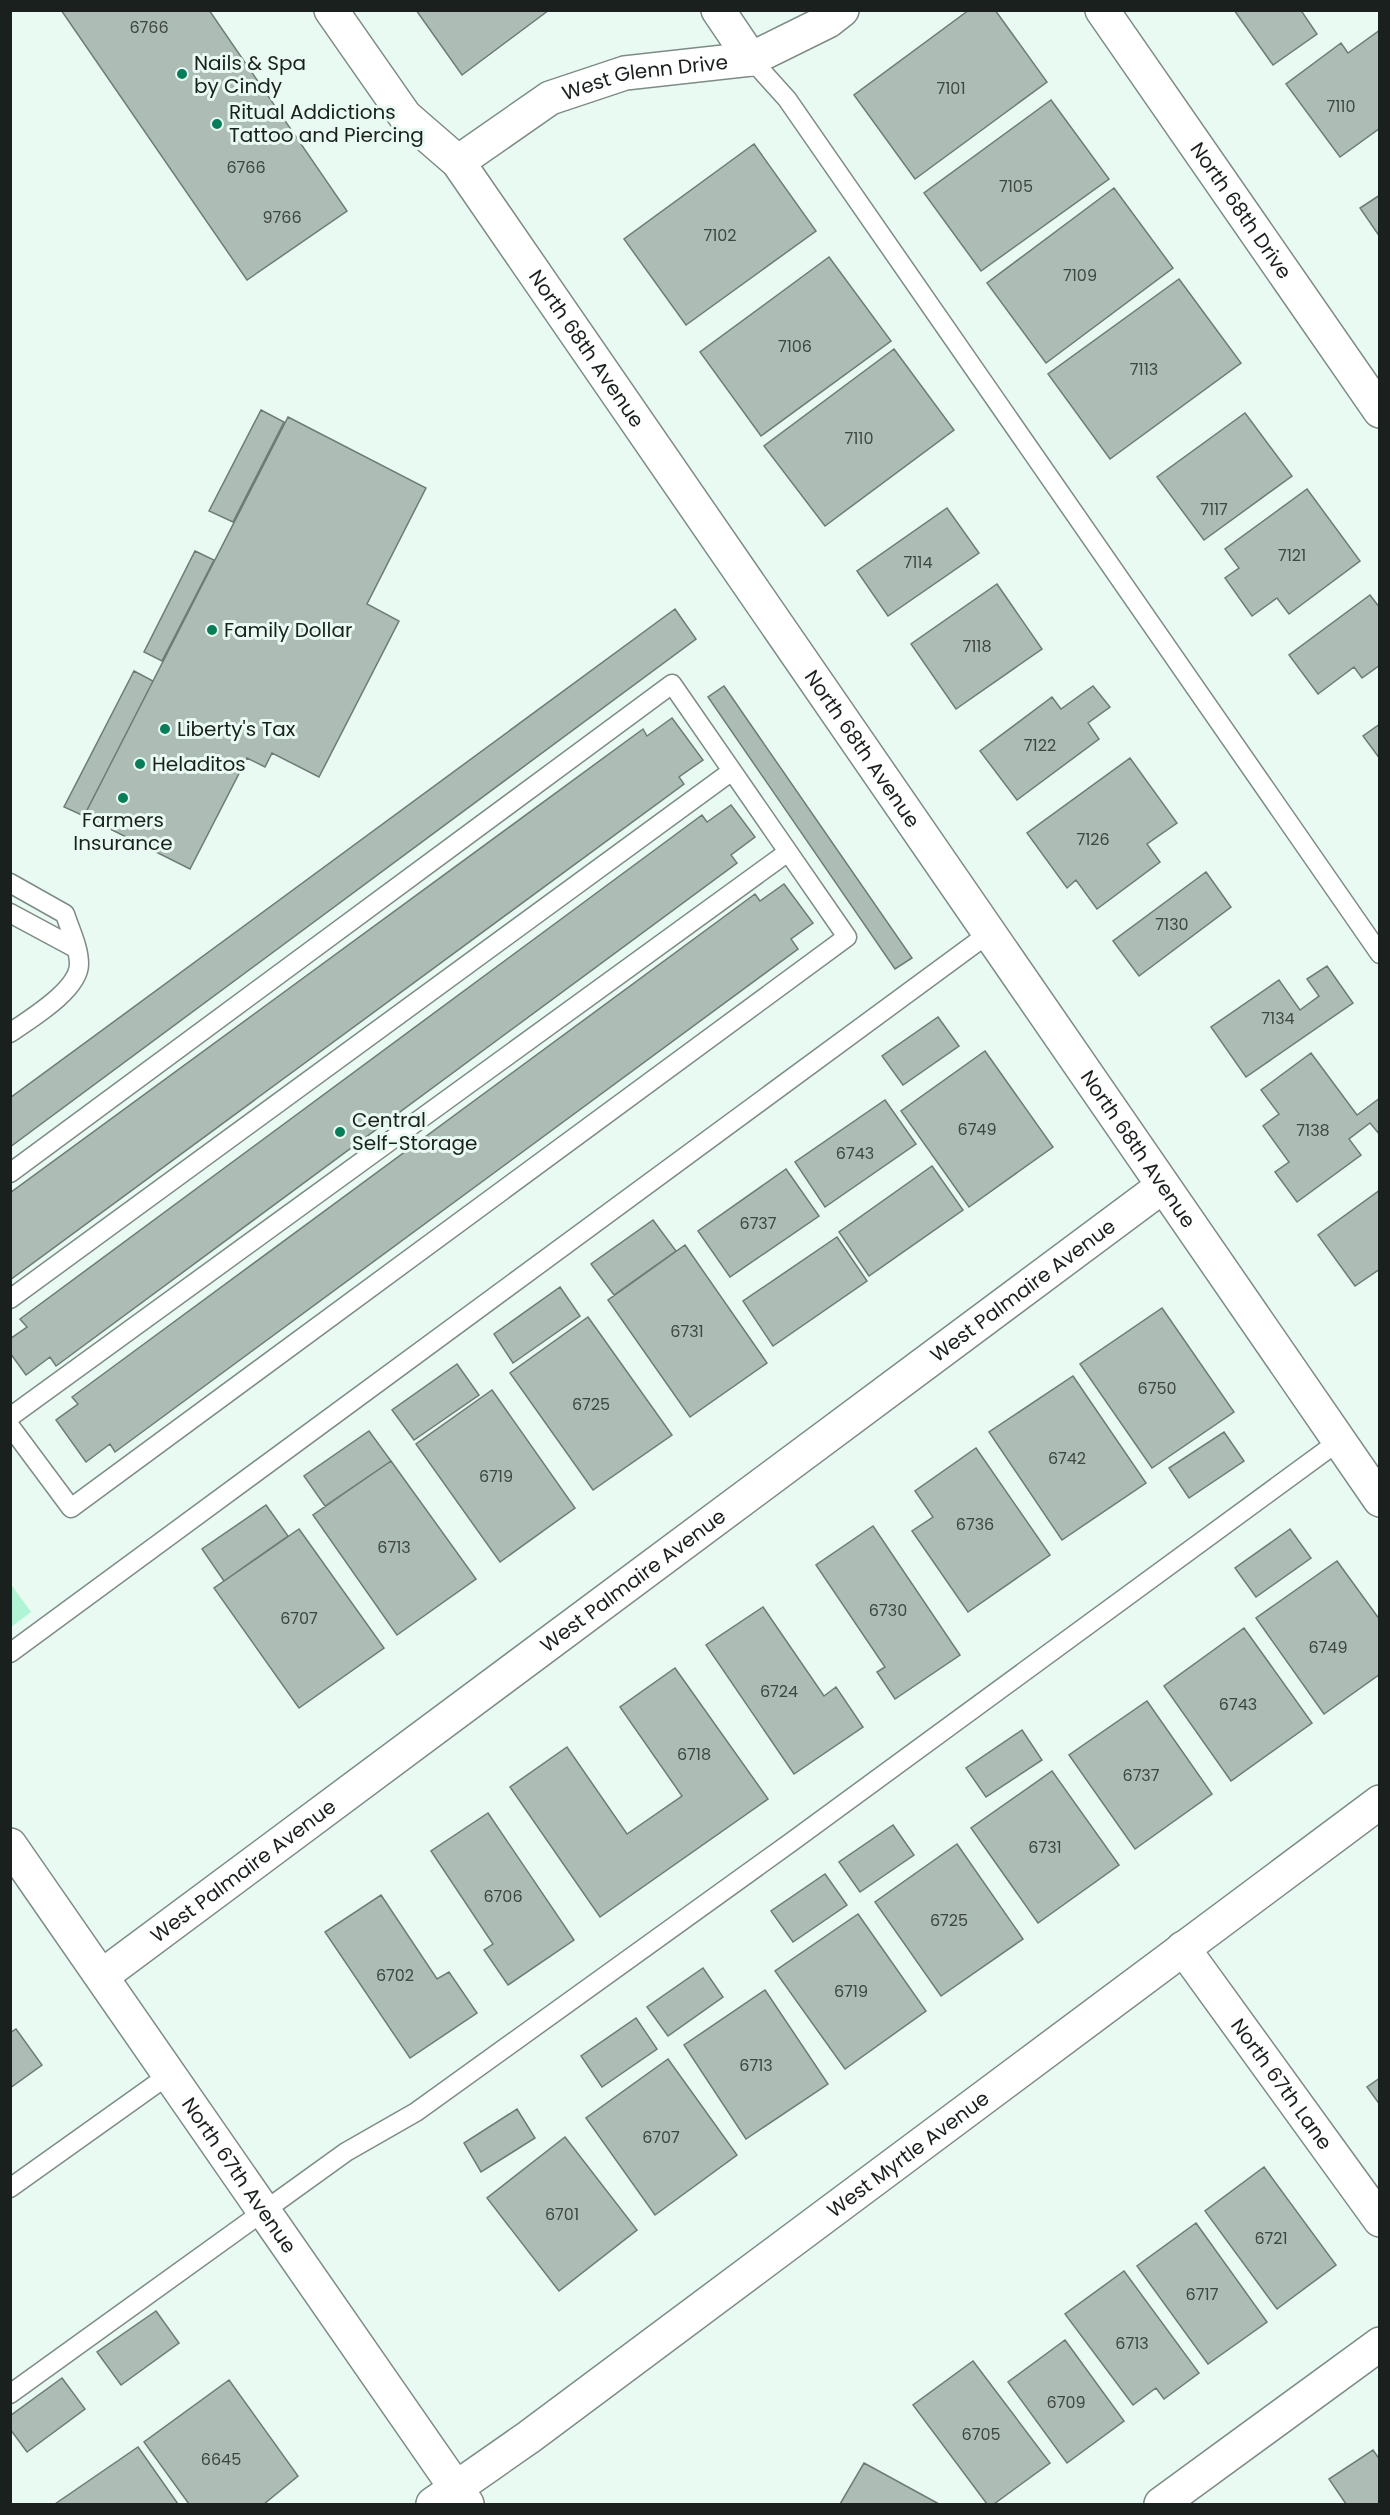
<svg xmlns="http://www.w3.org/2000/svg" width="1390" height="2515" viewBox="0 0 1390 2515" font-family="Poppins,sans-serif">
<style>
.green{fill:#aff5d5}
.building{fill:#adbdb5;stroke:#6d7c75;stroke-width:1.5}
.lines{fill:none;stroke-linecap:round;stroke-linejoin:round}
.service-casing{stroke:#7d8c85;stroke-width:21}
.minor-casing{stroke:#7d8c85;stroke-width:36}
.tertiary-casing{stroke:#7d8c85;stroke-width:36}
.secondary-casing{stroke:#7d8c85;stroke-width:36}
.service{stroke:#fff;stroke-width:18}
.minor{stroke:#fff;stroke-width:33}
.tertiary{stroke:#fff;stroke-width:33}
.secondary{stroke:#fff;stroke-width:33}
.poi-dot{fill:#087d5a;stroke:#e9faf2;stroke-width:2}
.labels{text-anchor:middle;stroke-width:6;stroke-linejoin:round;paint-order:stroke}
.number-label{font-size:16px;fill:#3f4743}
.poi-label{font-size:20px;fill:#1a201d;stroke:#e9faf2;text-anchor:start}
.street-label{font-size:20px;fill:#1a201d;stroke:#e9faf2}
</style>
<rect width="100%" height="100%" fill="#e9faf2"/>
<path class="green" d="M10 1583 31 1612 11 1627H10Z"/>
<path class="building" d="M61 10H209L347 211 247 280Z
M416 10H549L462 75Z
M969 10H995L1047 82 915 179 854 95Z
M1234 10H1303L1302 12 1317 34 1273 65Z
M1380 30V128L1340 157 1286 84 1341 43 1348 53Z
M1051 100 1109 179 981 271 924 193Z
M754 144 816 231 686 325 624 239Z
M1114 188 1173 268 1046 363 987 283Z
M1380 195V237L1360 208Z
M829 257 891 341 761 436 700 352Z
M1179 279 1241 363 1110 459 1048 374Z
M894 349 954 430 825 526 764 446Z
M261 410 284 422 233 522 209 511Z
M1245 413 1292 476 1204 540 1157 477Z
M288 417 426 488 367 604 399 621 319 777 272 753 265 767 247 758 190 869 84 816Z
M1307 489 1360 561 1289 614 1277 598 1252 616 1225 578 1239 568 1225 549Z
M947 508 979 553 888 616 857 571Z
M195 551 214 560 162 661 144 652Z
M997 584 1042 649 956 709 911 644Z
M1370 595 1380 608V665L1362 678 1354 667 1318 694 1289 655Z
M675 609 696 639 10 1147V1098Z
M134 671 153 681 84 816 64 807Z
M724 686 912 958 895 969 708 697Z
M1093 686 1110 707 1088 723 1099 739 1017 800 980 751 1052 697 1061 709Z
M672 718 703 760 679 777 684 784 10 1280V1193L643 729 647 736Z
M1380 724V759L1363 736Z
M1130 758 1177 823 1147 844 1160 862 1097 909 1076 880 1067 888 1027 833Z
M731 805 755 837 731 855 737 863 56 1366 50 1357 26 1375 10 1353V1339L27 1327 20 1319 702 815 707 822Z
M1206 872 1231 907 1139 976 1113 941Z
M784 884 813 923 791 939 798 949 115 1452 110 1444 86 1462 56 1420 78 1404 72 1397 755 894 760 901Z
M1327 966 1353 1003 1246 1077 1211 1027 1279 980 1300 1010 1319 996 1307 979Z
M938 1017 959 1046 903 1085 882 1056Z
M985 1051 1053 1147 969 1207 901 1111Z
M1311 1053 1357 1115 1380 1098V1135L1370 1123 1349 1139 1361 1155 1297 1202 1275 1172 1289 1162 1263 1126 1279 1114 1261 1090Z
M885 1100 916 1144 825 1207 795 1162Z
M932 1166 963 1210 869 1276 839 1232Z
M786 1169 819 1216 730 1277 698 1231Z
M1380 1190V1269L1355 1286 1318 1235Z
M653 1220 676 1251 614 1295 591 1264Z
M837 1237 867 1281 773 1346 743 1301Z
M685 1245 767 1363 690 1417 608 1300Z
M560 1287 580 1316 513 1363 494 1334Z
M1162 1308 1234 1412 1152 1468 1080 1364Z
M588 1317 672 1435 593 1490 510 1373Z
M457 1364 479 1395 414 1440 392 1410Z
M1073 1376 1146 1483 1062 1540 989 1432Z
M492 1390 575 1508 500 1562 416 1444Z
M369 1431 391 1461 325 1506 304 1476Z
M1224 1432 1244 1461 1189 1498 1169 1468Z
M976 1448 1050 1555 968 1612 912 1531 933 1517 915 1491Z
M391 1461 476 1579 397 1635 313 1515Z
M266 1505 288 1536 224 1581 202 1549Z
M873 1526 960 1655 895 1699 877 1672 885 1667 816 1565Z
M299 1529 384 1648 299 1708 214 1588Z
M1290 1529 1311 1558 1256 1597 1235 1568Z
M1337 1561 1380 1620V1674L1324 1714 1256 1618Z
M763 1607 824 1696 836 1687 863 1727 794 1774 706 1645Z
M1244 1628 1312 1723 1231 1781 1164 1686Z
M675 1668 768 1799 600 1917 510 1787 567 1747 627 1834 682 1796 620 1707Z
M1147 1701 1212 1794 1135 1849 1069 1755Z
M1022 1730 1042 1760 986 1797 966 1768Z
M1052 1771 1119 1865 1038 1923 971 1828Z
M488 1813 574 1940 508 1985 484 1950 493 1944 431 1851Z
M893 1825 914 1855 860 1892 839 1862Z
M957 1844 1023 1939 941 1996 875 1902Z
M825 1874 847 1905 793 1942 771 1911Z
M381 1895 437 1979 449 1972 477 2013 410 2058 325 1932Z
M858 1914 926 2011 845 2069 775 1971Z
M703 1968 723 1997 668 2036 647 2007Z
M765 1990 828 2084 746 2139 684 2045Z
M636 2018 657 2049 602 2087 581 2056Z
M16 2029 42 2065 10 2088V2033Z
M668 2059 737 2155 655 2215 586 2118Z
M1380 2078V2105L1367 2087Z
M517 2109 535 2138 481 2172 464 2143Z
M565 2137 637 2230 559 2291 487 2198Z
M1264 2167 1336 2265 1277 2309 1205 2211Z
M1196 2223 1267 2322 1208 2364 1137 2266Z
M1124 2271 1199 2373 1164 2399 1156 2388 1133 2405 1065 2314Z
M156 2311 179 2343 121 2385 97 2352Z
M1065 2340 1124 2421 1067 2463 1008 2382Z
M973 2361 1050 2463 994 2504H987L913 2405Z
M62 2378 85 2409 27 2452 10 2429V2416Z
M229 2380 298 2476 264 2504H189L144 2442Z
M138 2447 178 2504H55Z
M1373 2450 1380 2460V2504H1346L1329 2479Z
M864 2463 939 2504H840Z"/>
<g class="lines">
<g class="service-casing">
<path id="service" d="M751 59 787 99 1380 954
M10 883 65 914C70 930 79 947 79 964 79 990 30 1019 10 1033
M10 913 77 949
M10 1173 672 684 847 937 71 1508 10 1426
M10 1299 732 771
M10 1417 788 852
M10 1653 988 934
M10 2188 170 2074
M10 2394 346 2152 416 2112 790 1843 1339 1441"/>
</g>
<g class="minor-casing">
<g id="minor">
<path id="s1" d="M331 10 405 116 458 162 1380 1500"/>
<path d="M718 10 751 59"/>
<path id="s2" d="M1102 10 1380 411"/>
<path id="s3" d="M458 162 550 98 625 73 751 59 828 21 842 10"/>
<path id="s4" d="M1183 1948 1380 2220"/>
<path id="s5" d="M102 1976 1163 1186"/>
<path d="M1161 2504 1380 2344"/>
</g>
</g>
<g class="tertiary-casing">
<g id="tertiary">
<path id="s6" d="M433 2504 529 2437 1380 1802"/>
</g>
</g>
<g class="secondary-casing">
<g id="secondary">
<path id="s7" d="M10 1845 467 2504"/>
</g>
</g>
<use href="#service" class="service"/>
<use href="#minor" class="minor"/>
<use href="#tertiary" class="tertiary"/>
<use href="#secondary" class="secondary"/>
</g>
<g class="poi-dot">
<circle cx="182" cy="74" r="6"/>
<circle cx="217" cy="124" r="6"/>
<circle cx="212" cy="630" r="6"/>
<circle cx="165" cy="729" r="6"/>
<circle cx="140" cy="764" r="6"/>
<circle cx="123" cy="798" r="6"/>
<circle cx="340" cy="1132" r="6"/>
</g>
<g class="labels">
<g class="number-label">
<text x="149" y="33">6766</text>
<text x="951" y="94">7101</text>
<text x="1341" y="112">7110</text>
<text x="246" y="173">6766</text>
<text x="1016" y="192">7105</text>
<text x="282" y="223">9766</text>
<text x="720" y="241">7102</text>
<text x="1080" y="281">7109</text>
<text x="795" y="352">7106</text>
<text x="1144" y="375">7113</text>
<text x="859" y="444">7110</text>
<text x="1214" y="515">7117</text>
<text x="1292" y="561">7121</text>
<text x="918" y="568">7114</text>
<text x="977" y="652">7118</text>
<text x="1040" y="751">7122</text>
<text x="1093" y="845">7126</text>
<text x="1172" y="930">7130</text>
<text x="1278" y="1024">7134</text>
<text x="977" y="1135">6749</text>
<text x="1313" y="1136">7138</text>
<text x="855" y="1159">6743</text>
<text x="758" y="1229">6737</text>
<text x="687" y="1337">6731</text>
<text x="1157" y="1394">6750</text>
<text x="591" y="1410">6725</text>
<text x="1067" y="1464">6742</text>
<text x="496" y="1482">6719</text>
<text x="975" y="1530">6736</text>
<text x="394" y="1553">6713</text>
<text x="888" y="1616">6730</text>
<text x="299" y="1624">6707</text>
<text x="1328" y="1653">6749</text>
<text x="779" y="1697">6724</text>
<text x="1238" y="1710">6743</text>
<text x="694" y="1760">6718</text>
<text x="1141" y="1781">6737</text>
<text x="1045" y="1853">6731</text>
<text x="503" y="1902">6706</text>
<text x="949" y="1926">6725</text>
<text x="395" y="1981">6702</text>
<text x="851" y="1997">6719</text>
<text x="756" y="2071">6713</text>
<text x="661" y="2143">6707</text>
<text x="562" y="2220">6701</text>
<text x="1271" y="2244">6721</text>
<text x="1202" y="2300">6717</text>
<text x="1132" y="2349">6713</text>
<text x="1066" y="2408">6709</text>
<text x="981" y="2440">6705</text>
<text x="221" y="2465">6645</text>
</g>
<g class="poi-label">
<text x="194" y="70">Nails &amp; Spa<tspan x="194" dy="23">by Cindy</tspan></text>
<text x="229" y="119">Ritual Addictions<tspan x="229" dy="23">Tattoo and Piercing</tspan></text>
<text x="224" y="637">Family Dollar</text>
<text x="177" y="736">Liberty's Tax</text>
<text x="152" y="771">Heladitos</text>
<text x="123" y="827" text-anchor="middle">Farmers<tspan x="123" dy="23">Insurance</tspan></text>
<text x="352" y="1127">Central<tspan x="352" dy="23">Self-Storage</tspan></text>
</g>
<g class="street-label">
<text dy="7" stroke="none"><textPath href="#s3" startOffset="210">West Glenn Drive</textPath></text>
<text dy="7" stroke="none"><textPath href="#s2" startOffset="244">North 68th Drive</textPath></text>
<text dy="7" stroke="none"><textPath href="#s1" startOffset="426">North 68th Avenue</textPath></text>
<text dy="7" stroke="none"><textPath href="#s1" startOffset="912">North 68th Avenue</textPath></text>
<text dy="7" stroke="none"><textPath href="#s1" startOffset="1398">North 68th Avenue</textPath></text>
<text dy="7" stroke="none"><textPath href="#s5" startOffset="1148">West Palmaire Avenue</textPath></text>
<text dy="7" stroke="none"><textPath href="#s5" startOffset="662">West Palmaire Avenue</textPath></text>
<text dy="7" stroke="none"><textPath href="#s5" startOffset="176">West Palmaire Avenue</textPath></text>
<text dy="7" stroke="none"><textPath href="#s4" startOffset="168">North 67th Lane</textPath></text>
<text dy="7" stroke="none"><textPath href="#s6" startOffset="590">West Myrtle Avenue</textPath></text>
<text dy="7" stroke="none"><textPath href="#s7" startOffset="402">North 67th Avenue</textPath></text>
</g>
</g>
<rect width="1390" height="2515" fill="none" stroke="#1a201d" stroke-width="24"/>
</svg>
